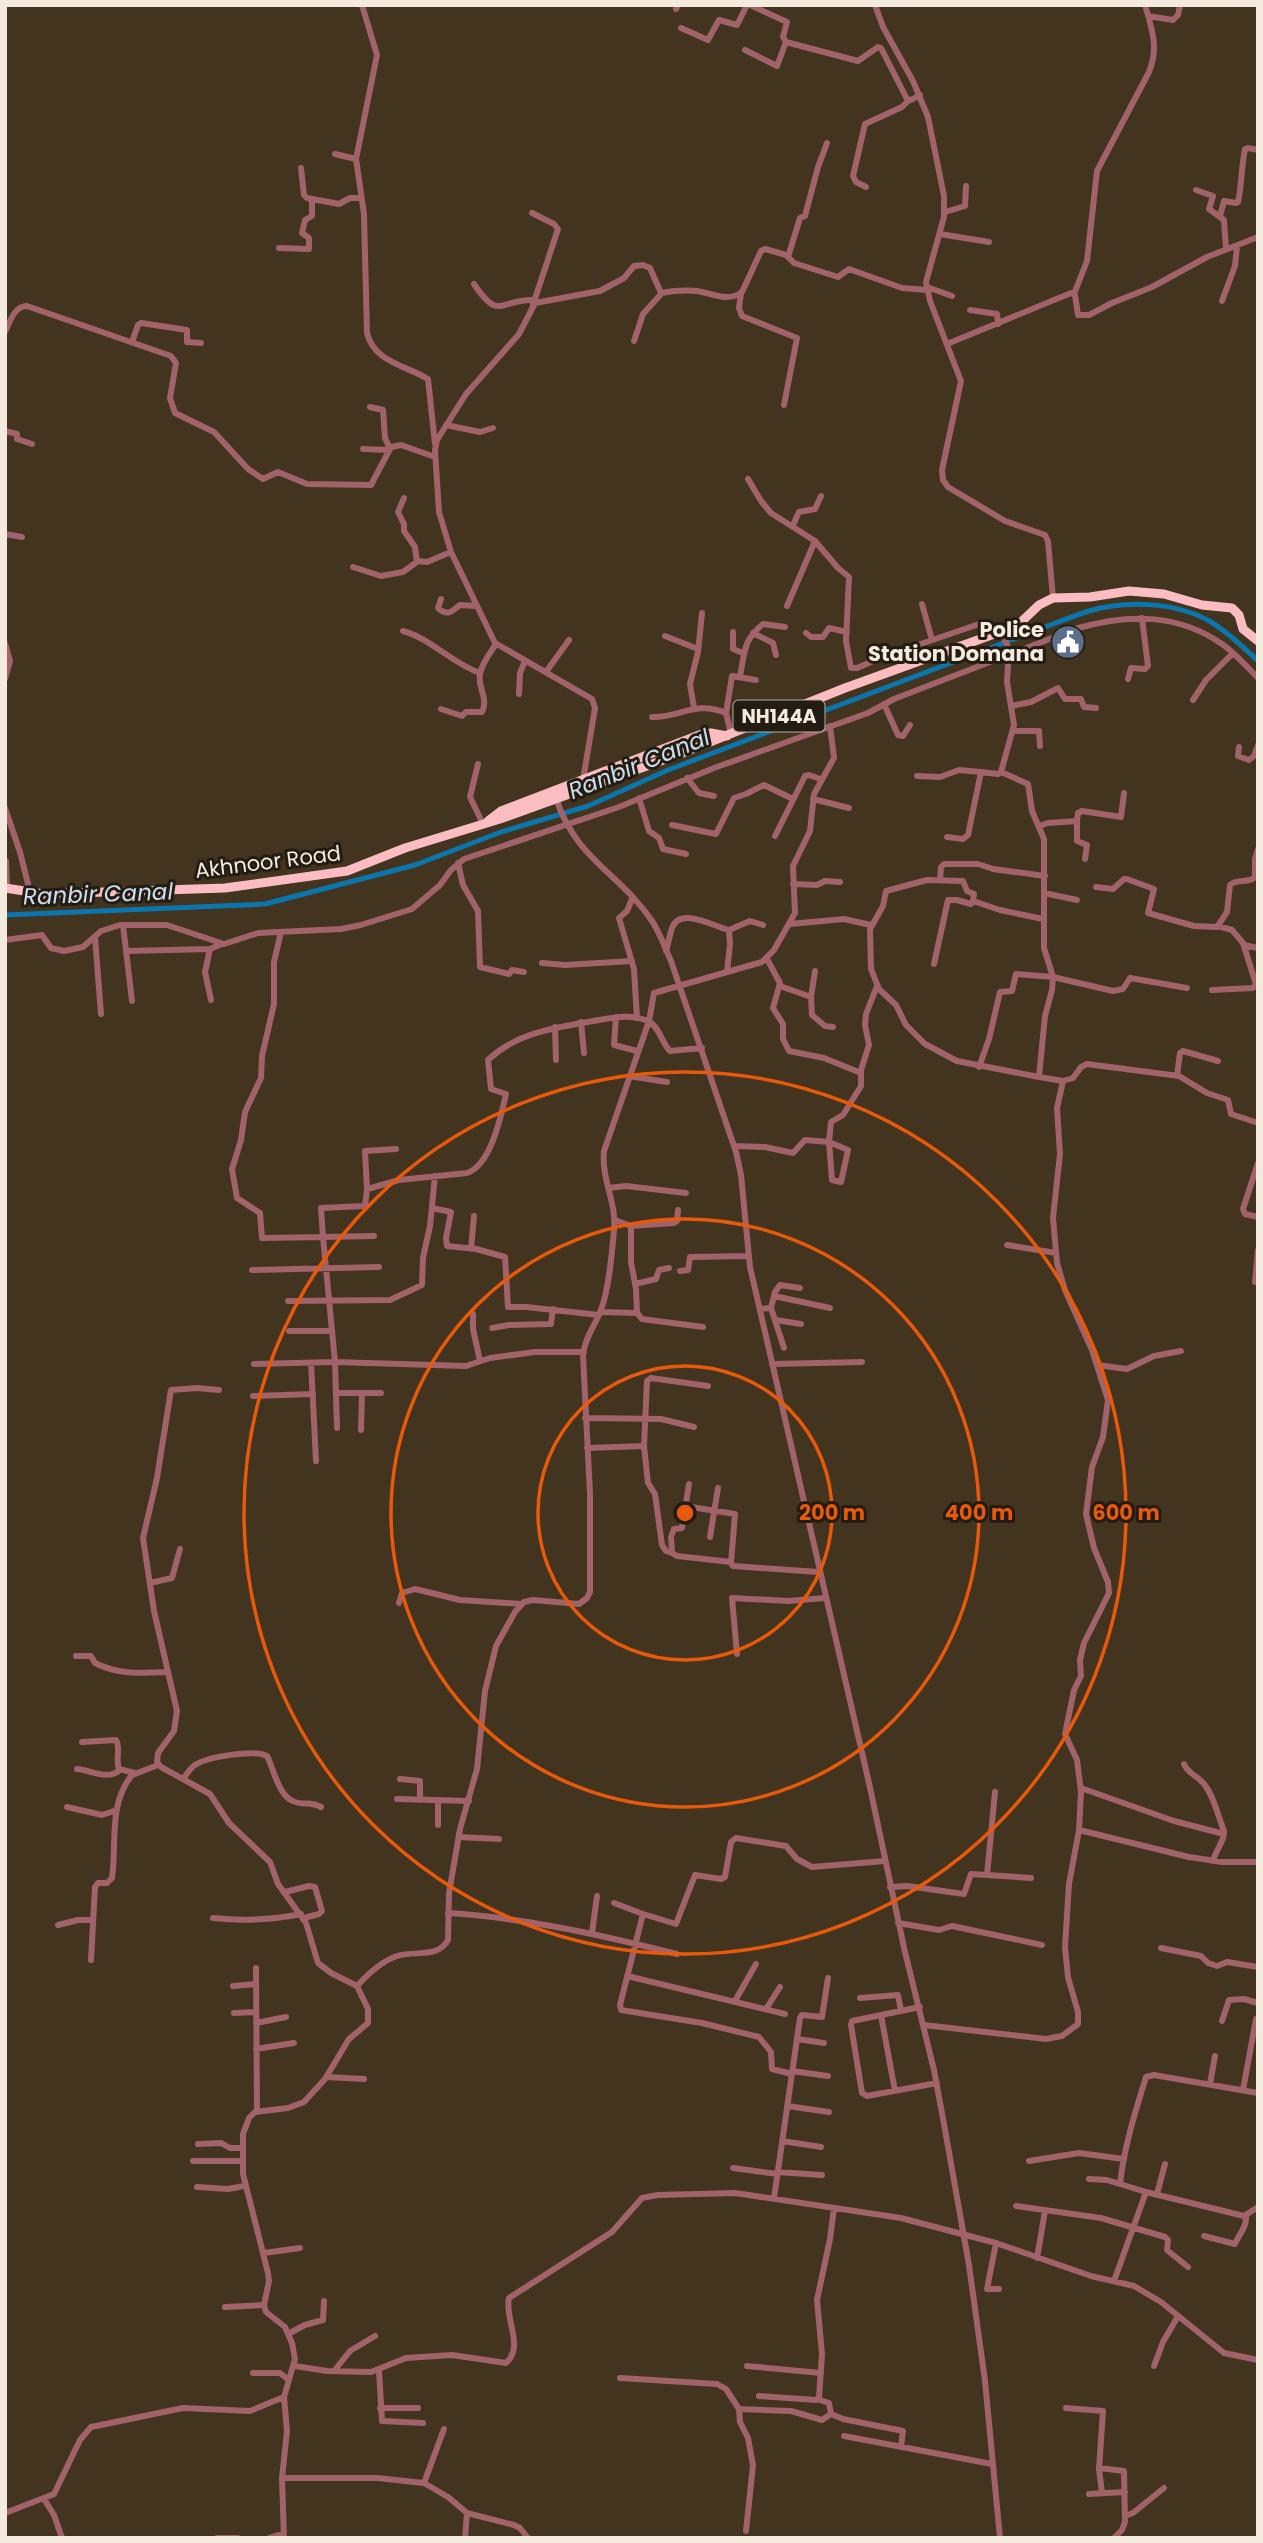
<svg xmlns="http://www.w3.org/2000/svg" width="1263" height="2543" viewBox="0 0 1263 2543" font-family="Poppins,sans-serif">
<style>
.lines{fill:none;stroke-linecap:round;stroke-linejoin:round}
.canal{stroke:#0b76ad;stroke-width:5}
.minor{stroke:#a16269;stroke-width:6}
.highway{stroke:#fbbdc2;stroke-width:9}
.ring{fill:none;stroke:#e8590c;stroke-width:3.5}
.labels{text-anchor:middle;stroke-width:6;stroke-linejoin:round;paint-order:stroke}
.shield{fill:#231c13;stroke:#b5ada1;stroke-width:2}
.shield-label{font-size:19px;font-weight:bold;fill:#f4ebde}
.poi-label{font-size:21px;font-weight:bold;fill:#f4ebde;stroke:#231c13;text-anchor:end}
.street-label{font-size:21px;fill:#f4ebde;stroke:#231c13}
.water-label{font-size:23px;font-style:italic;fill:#cadeee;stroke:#231c13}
.centre{fill:#e8590c;stroke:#231c13;stroke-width:3.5}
.ring-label{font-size:21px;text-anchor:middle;font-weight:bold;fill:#e8590c;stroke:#231c13;stroke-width:6;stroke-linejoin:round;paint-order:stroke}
</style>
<rect width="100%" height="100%" fill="#42341e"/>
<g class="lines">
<path class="canal" d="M5 915 265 904 415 865 501 832 588 806 668 770 1032 632C1051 625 1070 617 1089 611 1127 600 1177 602 1211 622 1229 633 1243 647 1258 661"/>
<path class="minor" d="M362 5 377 55 356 159 364 214 367 333C374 362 405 365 428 379L435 444
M750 5 787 22 783 37 786 42 858 61 878 47 881 48 907 99 911 100 920 95
M875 5 883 27 913 81 928 117 944 196V217L926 282 930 301 961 381 942 470 943 480 948 487 1005 521 1045 535 1048 541 1053 598
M676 9 678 5
M1148 16 1173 20 1178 15 1180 5
M681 28 708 40 719 20 737 25 747 5
M745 50 777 66 786 42
M335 154 356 159
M301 168 304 195 307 198 339 204 350 198H361
M866 187 856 182 853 176 865 124 902 107 909 100
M1196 190 1213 196 1209 209 1224 220 1226 249
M945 212 965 206 966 186
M532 213 554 224 558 229 533 305
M1220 216 1224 201 1236 203 1238 202C1242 185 1241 168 1245 149L1248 148 1258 150
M940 234 989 242
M279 248 309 249V238L302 233 305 220 312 216V200
M788 257 800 218 805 216 818 167 827 143
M474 284C500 323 500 298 535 300
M927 287 952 296
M741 293 739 308 742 316 797 338 784 405
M1074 294 1087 261 1097 171 1149 72C1159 48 1152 29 1145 5
M1222 301 1235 266 1237 246
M970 310 997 314 998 324
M5 332C10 322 14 306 27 306L171 356 176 363 170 398 175 413 214 432 248 469 263 479 278 472 307 484 371 485 391 447 401 445 435 457
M634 341 643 314 662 293
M132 342 138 325 141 323 187 330V342L201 343
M947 344 1071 293 1075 295 1078 315H1089L1112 303 1152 287 1207 257 1258 237
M370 407 383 410 385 438 390 449
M446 425 480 432 493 428
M5 431 17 434V439L32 444
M363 449 389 450
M748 479 761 501 771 513 815 541 838 568 849 577 846 641 851 668H857L880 658 982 623 991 626 997 633
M404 498 398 512 404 524V531L415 547 417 562
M793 525 799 512 815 509 821 496
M5 534 22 537
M353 567 381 576 403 572 418 561 427 562 451 552
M441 599 438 608C448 617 452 611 460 605L476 606
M922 604 932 640
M787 606 815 541
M403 631C432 639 451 663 480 673
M733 632V649L743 653
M753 633 773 643 776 655
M806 633 811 637H823L829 628 847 632
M665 636 698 649
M5 643 10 661 5 679
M546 672 569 640
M740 676C745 652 743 640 763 624L785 627
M1128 679 1131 668 1145 669 1148 666 1142 618
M519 694 520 673 525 661
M1193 700 1206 680 1232 654
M884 704 898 735 903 736 910 725
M1011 706 1031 702 1058 688 1065 699H1081L1084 707 1096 708
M694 708 690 684 698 652 702 613
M441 709 462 716 466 712H482C489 698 477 687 480 674 482 663 490 653 496 644
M652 717C681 718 694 700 726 713
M1013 731H1039L1040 746
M731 734 726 713 732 676 756 680
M1239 747 1238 756 1249 760 1254 756 1258 745
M478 764 470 797 483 824
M917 776 940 777 959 770 981 772
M687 778 699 793 714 796
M583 780 595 708 592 699 495 643 451 552 439 512 435 450 437 440 466 394 519 334 535 303 600 291 624 278 634 266 643 265 650 268 661 293C672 291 685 290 697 291 711 293 728 303 742 292L761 251 765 249 786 255 794 263 838 277 849 269 902 288 927 290
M556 798C575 859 621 874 652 921 660 933 665 948 671 961L736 1152 741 1175 750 1267 869 1783 905 1952 934 2070 944 2124 969 2265 985 2381 1000 2538
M639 798 649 831 659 838 663 849 686 854
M813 799 849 808
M5 808 20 852 30 892
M1077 821V841L1087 845 1085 859
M672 825 716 834 734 798 746 794 764 785 793 799
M1039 826 1048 823 1077 821 1078 813 1082 811 1121 817 1124 793
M775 836 805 776 809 775 820 779
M947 837 963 839 968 835 981 772 998 774 1001 772
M6 861 7 888
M458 863 463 885 478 911 480 967 509 974 512 970 524 972
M940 880 941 867 944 864H978L993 869 1045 876
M793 884 817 885 825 881 840 882
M1096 887 1113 889 1124 879H1127L1154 889 1148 913 1194 926 1217 927 1227 912 1230 885C1237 878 1249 884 1255 877V859L1258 849
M1044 893 1077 900
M632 899 627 911 619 918 634 969 637 1018
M790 924 844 919 871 925
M123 925 132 1001
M281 932 274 962V1004L262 1056 261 1078 245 1112 241 1140 232 1169 237 1198 260 1213 262 1238 323 1237 335 1362 466 1366 490 1358 535 1352H584
M95 937 101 1014
M5 940 42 935 51 948 64 951 83 947 101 931 120 925H167L224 944 258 933 341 929 361 925 412 909 440 885 451 870 464 859 619 807 714 768 868 713 894 699 1078 628C1128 614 1177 613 1222 644 1235 653 1247 667 1258 678
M1244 945 1258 948
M210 949 205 972 211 1000
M127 951 210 949 222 944
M666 951C669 943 669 936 672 928 680 906 715 927 729 930L750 921 763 925
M767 959 780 983 773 1008 783 1024V1039L789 1051 824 1058 861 1073
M542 963 565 965 632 961
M934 964 948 900H957L971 904 973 901
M727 972 730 944 729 930
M780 986 811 997 812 1015 825 1026 833 1027
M1212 990 1253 988 1256 984 1243 943 1232 930 1218 926
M811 997 815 971
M616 1017 614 1045 637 1051
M581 1022 584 1053
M555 1027 556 1060
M979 1067 989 1039 1000 992 1012 991 1016 974 1053 977 1113 991 1123 989 1130 978 1187 988
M629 1076 667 1082
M1177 1076 1180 1053 1183 1051 1218 1061
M1039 1077 957 1061 925 1044 906 1025 896 1005 879 989 871 969 870 929 883 906 886 891 927 880 963 881 967 891 974 894 973 901 1000 910 1043 919
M1063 1081 1073 1078 1081 1067 1087 1064 1179 1076 1207 1093 1228 1100 1231 1114 1258 1123
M829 1142 848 1150 841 1182 832 1180Z
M734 1146 765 1147 793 1153 805 1140 829 1142 831 1122 843 1115 861 1086V1070L869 1045 865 1025 866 1014 877 986
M1258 1163 1243 1209 1245 1214 1258 1217
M608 1188 626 1186 686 1193
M367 1189 365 1151 396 1149
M432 1208 451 1212 446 1238 447 1246 476 1249 505 1257 508 1307H526L599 1315
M615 1220 631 1226 674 1223 677 1221 678 1210
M631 1226V1262L636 1289 637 1313
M374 1236 323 1237 321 1208 365 1206 367 1189 371 1188 399 1180 467 1173C491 1165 501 1116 506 1094L491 1089 488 1060C518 1031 561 1027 599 1020 616 1017 632 1014 648 1021 659 1026 662 1043 670 1051L702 1048
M1007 1245 1056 1253
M471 1249 474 1216
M252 1270 379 1267
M680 1271 688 1270 690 1257 749 1256
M1255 1282 1258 1250
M635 1284 656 1279 659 1270 669 1268
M774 1296 830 1308
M288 1301 390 1300 422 1285 423 1258 430 1226 435 1176
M771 1308 784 1348
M760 1309 771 1308 775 1292 780 1285 800 1288
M600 1312 637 1313 642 1319 703 1327
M473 1314V1329L480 1361
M776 1320 801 1324
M492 1328 509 1325 551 1324 553 1309
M289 1331H332
M311 1363 316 1461
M254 1364 335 1362 337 1428
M772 1364 862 1362
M1097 1365 1127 1369 1154 1356 1181 1351
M219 1390 197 1388 171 1390 157 1478 143 1538 154 1611 177 1711 174 1731 158 1753 157 1762 161 1767 210 1794 229 1823 270 1862 278 1884 306 1923 318 1963 331 1973 357 1986
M337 1393H381
M253 1396 313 1394
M585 1418 661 1419 694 1427
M361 1430 362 1393
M587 1448 644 1446
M689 1484 682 1528 674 1529 671 1537 672 1553 677 1556 731 1562
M685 1506 735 1514 731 1563 733 1566 818 1572
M710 1537 718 1488
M672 1553 666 1551 662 1545 655 1494 648 1483 644 1446 647 1381 651 1378 708 1386
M150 1583 172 1578 180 1549
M399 1603 402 1593 415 1589 460 1600 522 1604
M737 1654 732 1598 788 1601 825 1598
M76 1656H91L95 1663C118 1675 142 1673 168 1672
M82 1742 116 1740C121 1748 115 1759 119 1769L135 1773
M1184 1764C1189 1775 1197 1775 1204 1784 1214 1796 1218 1816 1224 1831 1225 1841 1215 1851 1213 1861
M77 1769C91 1770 107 1781 120 1770
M184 1778C187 1774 190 1768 195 1765 207 1757 254 1749 267 1756 274 1769 278 1795 293 1801 302 1806 310 1801 321 1807
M400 1779 420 1781V1800
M1081 1788 1174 1821 1224 1834
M397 1799 469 1801
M67 1807 102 1815 117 1810
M438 1825V1800
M1079 1830 1189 1857 1222 1862H1258
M459 1837 499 1839
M987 1875 1031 1878
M890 1887 907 1886 964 1894 971 1874 987 1875 995 1792
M285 1892 309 1886 315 1887 322 1911 319 1914 304 1918
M614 1903 643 1914
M448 1913C526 1918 601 1935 677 1954
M213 1918C242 1921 272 1920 301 1914
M898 1923 939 1930 952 1926 1042 1945
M58 1925 78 1920H93
M592 1933 597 1896
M1161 1948 1201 1956 1208 1963 1217 1966 1227 1962 1258 1967
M91 1960 95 1887 98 1883H107L112 1878C117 1844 108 1804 132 1775L158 1765
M256 1968 257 2112
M627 1976 785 2014
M233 1986 256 1984
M860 1998 898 1995 901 2011
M735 2001 756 1964
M920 2007 852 2021 851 2025 862 2093 867 2096 937 2083
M766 2009 780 1987
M234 2013 256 2012
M881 2015 895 2091
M1222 2021 1229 2000 1244 1999 1258 2003
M256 2023 286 2017
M924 2025 1046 2039 1062 2036 1078 2024V2012L1068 1977 1065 1947 1069 1884 1079 1830 1081 1792 1077 1760 1065 1734 1074 1690 1081 1676 1080 1660 1084 1643 1109 1593 1108 1582 1094 1548 1086 1514 1092 1467 1103 1437 1108 1400 1092 1350 1065 1290 1057 1263 1053 1218 1060 1154 1057 1108 1063 1081 1039 1077 1045 1016 1052 990 1053 977 1044 948V839L1032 811 1028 784 1001 772 1014 725 1007 682 1009 649 1001 632
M797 2039 824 2043
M256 2049 294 2043
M792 2071 828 2076
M792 2074 772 2069 771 2052 759 2037 702 2023 621 2010 620 2005 643 1914 676 1924 695 1875 721 1879 725 1877 731 1842 736 1838 786 1846 797 1859 812 1867 885 1861
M327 2077 364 2079
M1210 2084 1215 2056
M1243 2090 1256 2019
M787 2106 829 2112
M782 2141 821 2147
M198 2144 221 2143 230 2148H243
M193 2161H243
M1029 2161 1079 2153 1124 2159
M733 2168 777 2174
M777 2172 822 2175
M1089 2179 1107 2180 1120 2184
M197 2187 228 2189 244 2186
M1146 2192 1244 2216 1258 2207
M1157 2194 1165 2164
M774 2198 800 2018 802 2015 822 2017 828 1978
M1016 2206 1101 2218 1165 2237 1168 2240 1167 2250 1188 2267
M1204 2236 1235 2244C1239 2234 1247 2227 1246 2216
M996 2243 987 2289H999
M264 2253 300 2248
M1037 2258 1045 2211
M1114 2281 1146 2192 1120 2184C1124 2147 1135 2113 1146 2077L1154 2075 1258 2093
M225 2307 264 2305
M288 2334 305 2325 323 2320 324 2301
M295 2366 327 2371 371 2372 406 2358 452 2355 506 2363C525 2347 504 2318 509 2298L612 2232 642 2198 658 2195 735 2193 901 2218 996 2243 1091 2276 1134 2286 1161 2302 1224 2353 1258 2360
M747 2366 821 2373
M1154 2366 1163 2342 1178 2316
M379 2370 382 2421 423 2423
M334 2371 350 2351 375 2336
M253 2373H280L289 2380
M620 2378 717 2384 726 2389 739 2409 740 2422 748 2438 753 2465 746 2531
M759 2396 816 2400 819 2398 822 2354 817 2300 830 2239 834 2208
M817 2399 829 2403 831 2414 843 2419 903 2431 901 2447
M380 2408H418
M1066 2408 1103 2411 1099 2469 1102 2493
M739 2409 791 2411 822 2420 831 2414
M844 2436 992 2464
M1099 2468 1124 2471 1125 2522 1122 2530 1114 2538
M282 2478H377L424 2483 448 2497 467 2513 514 2525 520 2528 528 2538
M424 2483 444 2429
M1089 2494 1125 2492
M44 2499 54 2515 62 2538
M5 2513 54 2494 80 2440 91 2427 183 2408 250 2411 284 2397
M1125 2516 1133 2513 1164 2488
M217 2538H238
M269 2538 284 2533
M284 2538 282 2478 287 2431 284 2397 295 2359 292 2343 285 2327 266 2312 264 2305 269 2281 268 2273 243 2174V2134L249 2118 255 2112 288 2108 304 2102 325 2079 349 2039 368 2023V2009L357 1986C367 1975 382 1961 397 1956 416 1950 437 1959 448 1940L449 1893 460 1829 477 1769 485 1691 496 1646 515 1612 524 1602 533 1600 579 1604 587 1598 590 1592V1494L583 1355C585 1337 595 1326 601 1310 609 1289 612 1253 614 1230 617 1203 601 1179 604 1151L649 1021 654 993 762 962 774 950 795 913 793 866 810 831 814 794 834 758 830 726
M465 2538 467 2513"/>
<path class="highway" d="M488 821 501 811 702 734 711 733 727 736
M5 888 44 894 225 888 347 871 405 848 500 819 680 754 845 688 997 633 1019 624 1039 605 1053 598 1090 597 1129 591 1164 594 1202 605 1232 608 1239 615 1243 629 1258 641"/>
</g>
<g class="ring">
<circle cx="685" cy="1513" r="147"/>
<circle cx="685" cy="1513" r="294"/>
<circle cx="685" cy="1513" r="441"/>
</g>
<defs>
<g id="civic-disc" transform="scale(1.75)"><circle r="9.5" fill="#5c6f8a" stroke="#231c13"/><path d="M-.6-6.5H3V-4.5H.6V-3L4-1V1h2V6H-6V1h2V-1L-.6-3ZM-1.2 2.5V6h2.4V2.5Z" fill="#fff"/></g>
</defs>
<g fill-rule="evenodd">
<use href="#civic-disc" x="1068" y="642"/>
</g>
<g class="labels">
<rect class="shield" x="733.5" y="700.5" width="91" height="31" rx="5"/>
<g class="shield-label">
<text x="779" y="723">NH144A</text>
</g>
<g class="poi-label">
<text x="1044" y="637">Police<tspan x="1044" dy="24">Station Domana</tspan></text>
</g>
<g class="street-label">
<text transform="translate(268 862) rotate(-7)" y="7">Akhnoor Road</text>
</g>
<g class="water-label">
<text transform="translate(639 764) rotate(-22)" y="8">Ranbir Canal</text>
<text transform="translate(98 894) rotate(-2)" y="8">Ranbir Canal</text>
</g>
</g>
<circle cx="685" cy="1513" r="10" class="centre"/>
<g class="ring-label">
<text x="832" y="1520">200 m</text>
<text x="979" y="1520">400 m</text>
<text x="1126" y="1520">600 m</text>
</g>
<rect width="1263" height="2543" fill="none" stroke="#f4ebde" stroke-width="14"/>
</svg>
